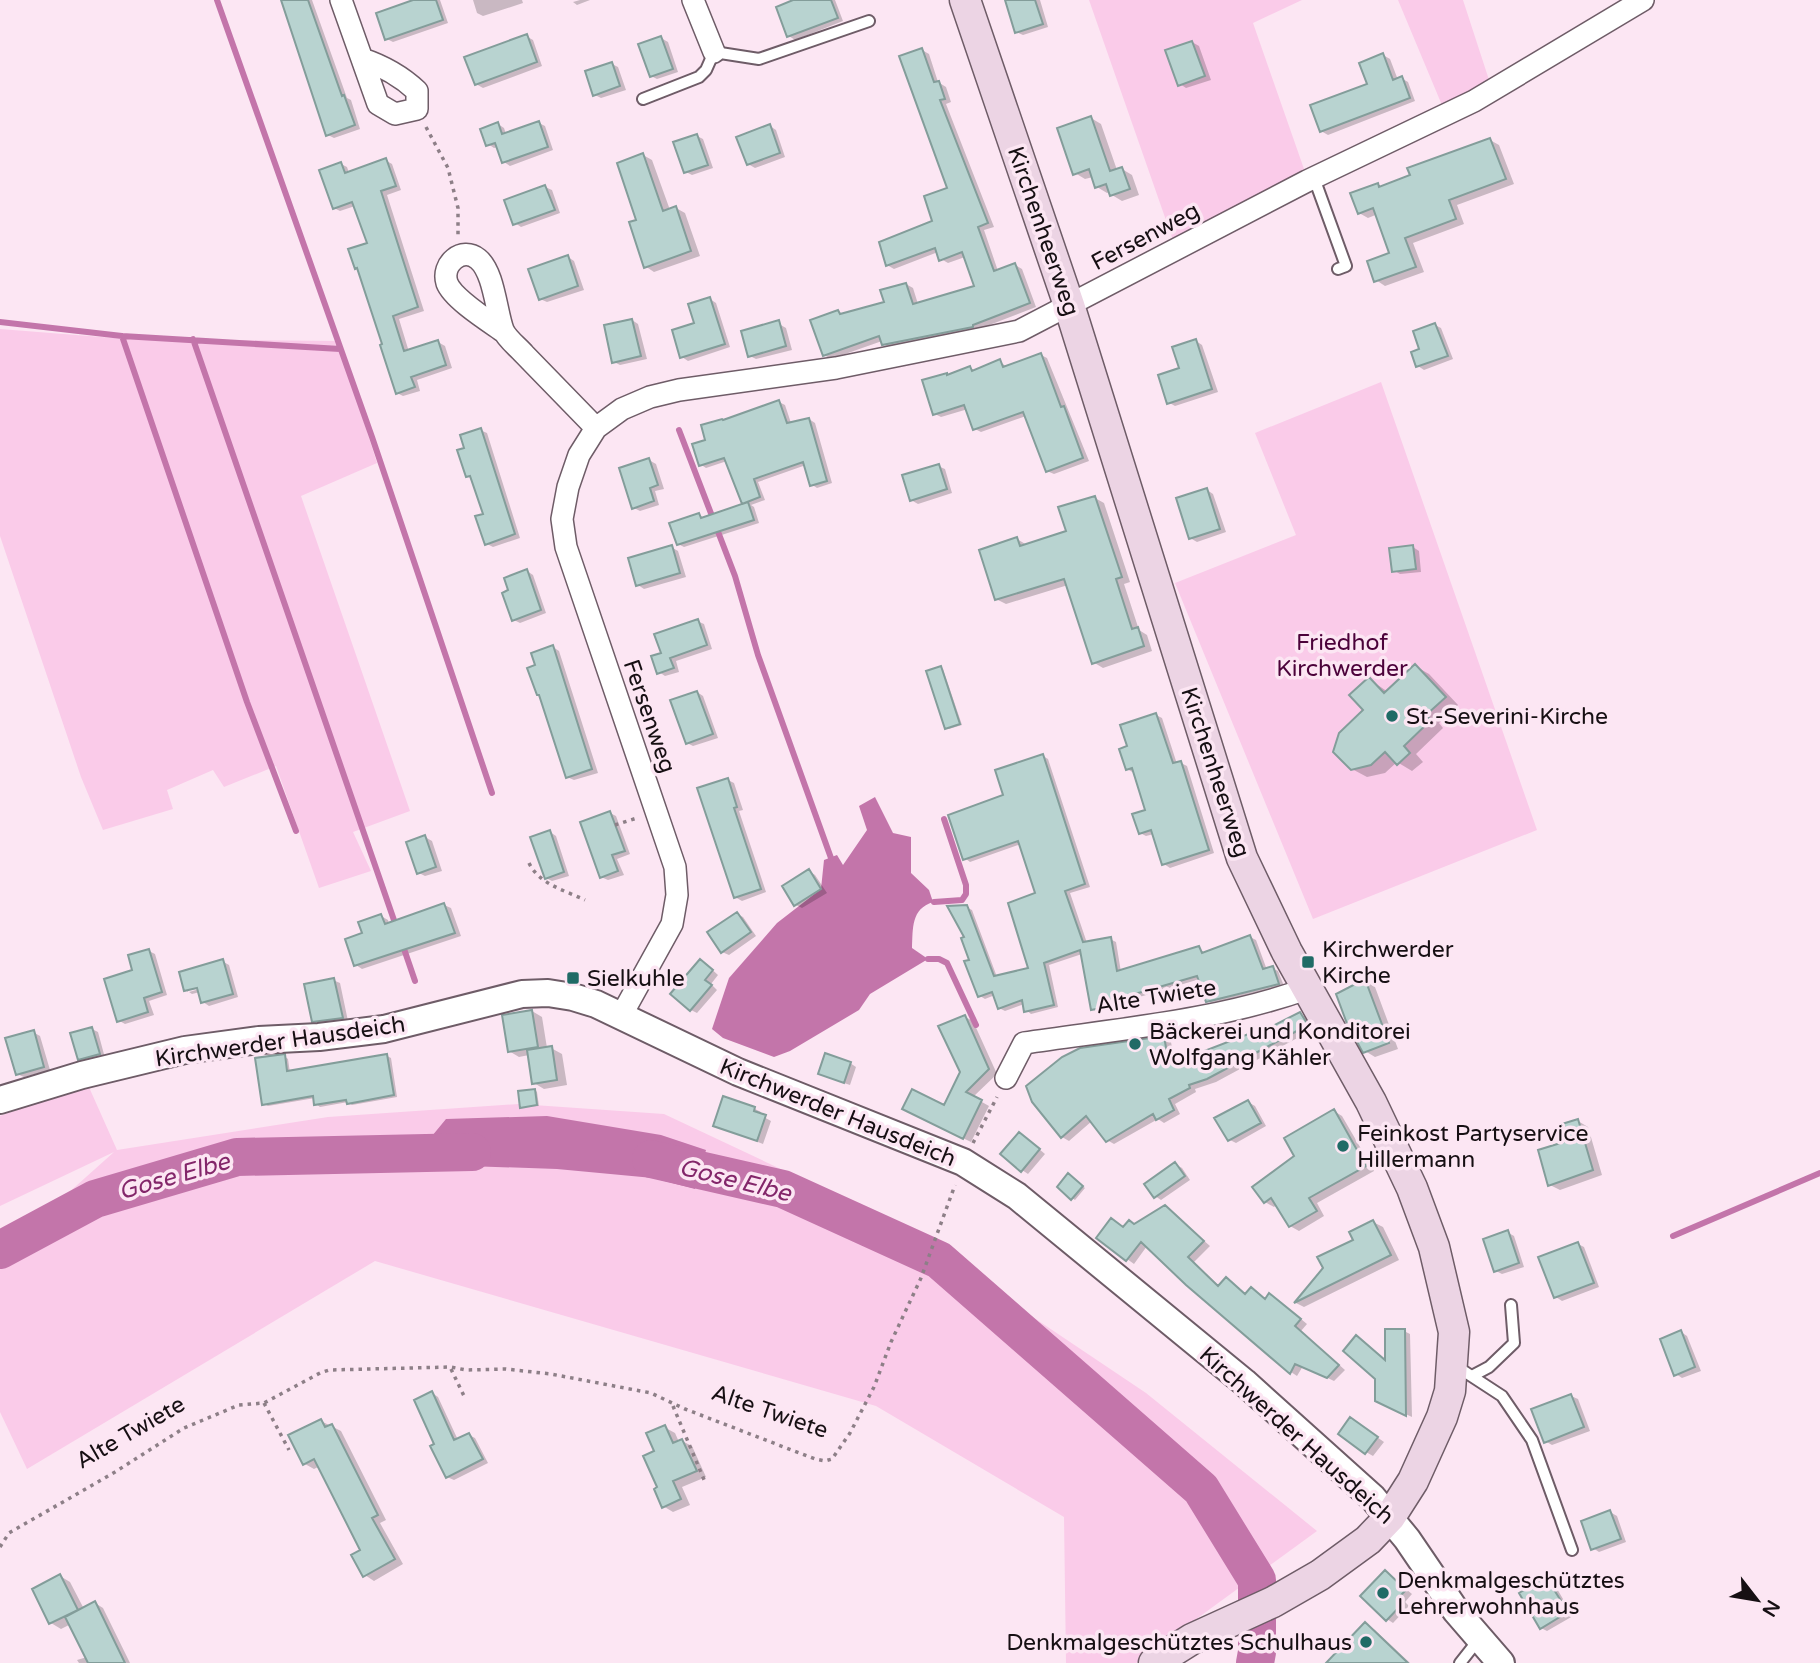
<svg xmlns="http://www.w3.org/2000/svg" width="1820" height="1663" viewBox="0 0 1820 1663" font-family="'Varela Round',sans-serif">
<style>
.green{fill:#facbe9}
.water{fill:#c375aa}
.shadow{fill:#0003}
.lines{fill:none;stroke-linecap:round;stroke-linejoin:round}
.stream{stroke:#c375aa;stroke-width:6}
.river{stroke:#c375aa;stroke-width:38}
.building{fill:#b8d3d0;stroke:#839d9a;stroke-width:2}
.service-casing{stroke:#6e5c67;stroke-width:14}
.minor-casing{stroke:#6e5c67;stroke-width:24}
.tertiary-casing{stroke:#6e5c67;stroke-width:30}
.secondary-casing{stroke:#6e5c67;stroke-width:33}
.path{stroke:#8d7f87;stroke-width:3.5;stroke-dasharray:3.5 5;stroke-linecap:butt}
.service{stroke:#fff;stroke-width:10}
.minor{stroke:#fff;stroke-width:21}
.tertiary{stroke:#fff;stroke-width:26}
.secondary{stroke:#ecd4e4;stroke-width:30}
.poi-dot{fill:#206b66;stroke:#fce6f3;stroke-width:2.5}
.labels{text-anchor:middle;stroke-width:7;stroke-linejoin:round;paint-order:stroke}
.street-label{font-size:23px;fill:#160f13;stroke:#fce6f3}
.park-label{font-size:23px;fill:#4b023a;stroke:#fce6f3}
.poi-label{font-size:23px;fill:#160f13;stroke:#fce6f3;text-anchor:start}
.water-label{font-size:24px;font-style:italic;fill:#83266a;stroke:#fce6f3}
</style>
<rect width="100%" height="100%" fill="#fce6f3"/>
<path class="green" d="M1089 0H1302L1253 23 1304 169 1175 246Z
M1398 0H1463L1490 83 1444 110Z
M0 329 127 339 338 341 377 463 301 496 410 811 353 832 371 871 319 888 276 766 224 787 213 770 167 790 173 809 103 830 81 777 0 536Z
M1381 382 1537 830 1313 919 1175 583 1296 535 1255 433Z
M88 1085 117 1150 328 1117 519 1104 664 1114 887 1219 1146 1393 1317 1531 1136 1663H1066L1064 1517 876 1406 375 1261 27 1469 0 1412V1254L114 1152 0 1206V1116Z"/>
<path class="water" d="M875 797 893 833 911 837V873L929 890 933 902C911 909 913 928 912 948L928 959 870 994 859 1010 790 1051 774 1057 723 1038 712 1029 729 978 777 923 821 889 824 860 837 855 843 865 867 830 859 806Z
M547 1116 661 1135 706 1150 695 1189 653 1178 557 1169 409 1164 446 1119Z"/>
<path class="shadow" d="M283 0H312L347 98 351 100 360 129 334 138 328 135Z
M418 0H440L448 23 393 42 387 39Z
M473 0H522L523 3 483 16 477 13Z
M580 0H590L577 5 573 2Z
M798 0H835L843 21 795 40 789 36Z
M1007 0H1040L1048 27 1023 35 1016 32Z
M526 36 533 40 542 66 483 88 476 84Z
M661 38 668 42 678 72 657 79 651 76Z
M1192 42 1199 46 1211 80 1186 88 1180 84Z
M922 50 929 54 938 82 946 87 951 102 946 104 994 227 984 230 998 271 1015 265 1022 269 1036 307 979 329 890 348 883 344 882 341 831 359 824 355 838 312 844 315 886 303 906 284 913 288 918 304 976 287 965 257 948 263 941 259 938 252 894 269 887 265 935 222 949 189Z
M1383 55 1390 59 1398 80 1401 78 1408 82 1415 101 1328 135 1321 131 1369 85Z
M612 64 618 67 626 90 601 98 595 95Z
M1091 118 1101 124 1117 170 1122 169 1132 175 1139 195 1122 201 1112 195 1111 191 1107 193 1097 187 1093 177 1085 179 1075 173Z
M539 123 545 126 553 150 510 166 504 162 498 147 494 148 488 144 498 124 504 128 506 134Z
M770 126 776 130 785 157 755 168 748 164Z
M697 136 703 139 713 168 692 175 686 172Z
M1490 140 1499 145 1514 184 1457 205 1464 224 1413 243 1424 272 1385 286 1376 280 1392 254 1378 214 1368 218 1359 213 1377 185 1382 187Z
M643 155 652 160 670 210 676 208 685 213 700 256 654 272 645 266 638 221Z
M385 160 392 164 401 190 387 195 424 311 399 319 409 352 438 342 445 346 452 368 417 380 420 391 403 396 397 393 385 345 360 270 356 268 369 244 355 206 340 211 334 208 341 164 347 167 349 173Z
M545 187 552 190 560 213 521 227 515 223Z
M568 257 574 261 584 290 547 302 540 299Z
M710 299 716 303 730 347 688 361 682 357Z
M632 320 638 324 647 359 620 365 614 362Z
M779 324 786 328 792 350 756 359 750 356Z
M1435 325 1441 328 1453 359 1424 370 1418 366 1422 350Z
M1196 341 1202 345 1218 392 1175 406 1168 402 1181 369Z
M1041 355 1047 358 1089 461 1054 474 1047 471 1026 416 981 432 975 429 968 409 941 417 935 414 947 375 949 376 970 368 975 371 999 361 1007 367Z
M779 402 785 405 791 423 809 419 815 423 832 483 817 488 811 484 806 465 758 482 765 500 751 505 754 507 759 523 684 547 678 544 699 515 705 519 744 505 727 461 706 468 700 464 707 441Z
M480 430 487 433 520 538 493 547 487 544 485 515 473 479 467 476 466 449Z
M649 460 656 464 664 489 655 491 659 505 640 511 634 508Z
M938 466 945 469 952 493 918 504 911 500Z
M1207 490 1213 494 1226 532 1197 542 1190 538Z
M1095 498 1104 503 1130 582 1124 584 1139 630 1147 635 1152 651 1103 668 1093 662 1068 585 1006 604 996 599 1017 539 1027 545 1068 532Z
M671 547 678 551 686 577 644 589 638 585Z
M1413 547 1419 551 1421 572 1400 574 1393 570Z
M527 571 533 575 546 613 520 623 514 620 510 591Z
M697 621 704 624 712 649 676 661 679 672 665 676 659 672Z
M553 647 559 651 598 773 574 780 567 777 537 666Z
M1415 666 1429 674 1458 705 1439 723 1443 728 1416 754 1423 762 1412 771 1397 762 1385 773 1367 777 1352 769 1366 710 1369 679 1388 692Z
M941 668 943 669 962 725 949 729 946 728Z
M697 692 703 696 718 738 693 746 687 743Z
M1156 715 1162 718 1177 764 1181 763 1187 766 1214 853 1170 868 1164 864 1154 834 1146 836 1140 833 1147 811 1134 773 1127 769 1129 747Z
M1043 756 1048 759 1090 887 1070 893 1087 943 1110 939 1116 942 1121 972 1199 948 1205 954 1250 937 1256 940 1267 970 1272 968 1278 971 1284 986 1213 1004 1207 1001 1200 979 1126 1001 1127 1007 1098 1012 1092 1009 1082 954 1049 965 1058 1007 1031 1014 1026 1010 1024 1004 1005 1011 999 1008 995 995 985 999 980 996 966 938V907L972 910 997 977 1030 969 1038 895 1021 844 970 862 965 858 1006 796Z
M728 780 734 783 743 810 739 811 766 892 742 901 735 897Z
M610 813 616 816 630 854 617 859 624 875 608 880 601 877Z
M550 832 556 836 569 876 552 881 546 878Z
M425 837 432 841 442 871 425 876 419 873Z
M809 871 815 875 827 893 802 908 796 905Z
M444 905 451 908 461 936 362 969 356 965 364 934 381 916 388 920 389 924Z
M737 914 743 917 756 936 729 955 722 952Z
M149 951 155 954 167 995 149 1001 154 1015 125 1024 118 1020 135 971Z
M222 961 229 965 238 997 209 1006 203 1002 200 992 192 994 189 992 206 987 188 988V992L186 990Z
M707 965 718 975 711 984 717 990 697 1013 691 1010Z
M333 980 340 983 348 1021 320 1024 314 1020Z
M1365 981 1375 987 1398 1049 1375 1057 1365 1051Z
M532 1011 542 1017 547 1048H551L562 1054 567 1085 544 1089 534 1083 529 1055 519 1057 509 1051Z
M1300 1014 1308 1018 1314 1029 1216 1082 1195 1089 1196 1092 1175 1104 1180 1114 1164 1123 1158 1119 1114 1144 1107 1140 1092 1121 1069 1141 1062 1137 1163 1038 1171 1042 1174 1059 1179 1062 1256 1033 1259 1035Z
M965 1017 973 1021 997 1074 973 1097 989 1106 971 1142 912 1113 945 1107 962 1072Z
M92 1029 98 1032 105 1058 86 1062 80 1059Z
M33 1032 40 1036 50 1070 24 1077 17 1074Z
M284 1056 288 1059 290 1073 387 1056 391 1058 397 1097 352 1105 348 1102 320 1107 316 1104 315 1098 268 1106 264 1104Z
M850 1063 856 1067 850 1085 826 1077Z
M535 1090 537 1092 539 1106 521 1107Z
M724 1098 755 1109 761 1112 760 1115 771 1121 763 1144 715 1125Z
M1248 1102 1255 1106 1266 1126 1236 1143 1230 1140Z
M1334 1111 1342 1116 1374 1171 1317 1203 1324 1216 1299 1231 1290 1226 1277 1204 1274 1207 1265 1202 1296 1156Z
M1578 1121 1588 1127 1602 1175 1560 1190 1550 1185Z
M1026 1138 1045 1154 1028 1174 1022 1170Z
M1175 1164 1182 1168 1190 1180 1161 1200 1155 1196Z
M1071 1177 1085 1188 1075 1200 1072 1198Z
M1165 1207 1210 1246 1194 1262 1220 1287 1233 1283 1247 1295 1252 1289 1266 1300 1277 1299 1307 1324 1301 1331 1345 1370 1334 1381 1303 1366 1297 1376 1291 1372 1147 1246 1134 1264 1098 1238 1135 1225Z
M1373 1222 1383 1227 1399 1260 1304 1307 1296 1303 1325 1268Z
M1507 1232 1514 1236 1524 1267 1502 1274 1496 1271Z
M1578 1244 1584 1247 1599 1287 1562 1301 1556 1297Z
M1404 1331 1410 1334 1412 1417 1382 1403 1387 1362Z
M1681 1332 1687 1336 1701 1371 1682 1378 1676 1374Z
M432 1393 438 1397 458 1440 469 1435 475 1438 488 1463 454 1480 447 1477 436 1444Z
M1571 1396 1578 1399 1590 1431 1552 1445 1545 1441Z
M321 1421 341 1431 386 1520 380 1523 403 1564 374 1581 365 1575 363 1551 320 1466 314 1469 305 1464Z
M1357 1423 1384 1442 1373 1456 1366 1452Z
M664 1427 675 1433 679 1442 682 1441 692 1446 706 1477 682 1487 690 1505 673 1512 663 1506 660 1488 656 1452Z
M1610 1512 1617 1516 1626 1542 1599 1552 1593 1548Z
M1385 1572 1412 1594 1405 1602 1409 1606 1393 1623 1387 1619Z
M60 1576 70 1582 84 1609 95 1603 103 1608 130 1663H79L77 1660 87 1657 71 1624 61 1629 51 1623Z
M1546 1579 1553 1582 1573 1616 1547 1631 1541 1628Z
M1365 1624 1375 1630 1410 1663H1329Z"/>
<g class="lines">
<path class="stream" d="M217 0 372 437 492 793
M0 322 122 336 340 349
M122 336 247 702 296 831
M193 339 396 926
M679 430 735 576 758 655 831 858
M934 902 962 900 966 894V885L944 819
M402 943 415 981
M928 959H939L947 963 976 1025
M1673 1236 1820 1173"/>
<path class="river" d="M651 1159 783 1189 939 1260 1201 1489 1257 1580V1652L1255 1663
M0 1250 95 1199 237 1157 472 1152"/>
</g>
<path class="building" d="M281 0H308L342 96 344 95 355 125 326 136Z
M413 0H436L443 20 385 40 376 13Z
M793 0H831L838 18 787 37 776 7Z
M1005 0H1035L1043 24 1015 33Z
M527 34 537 62 475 85 464 57Z
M661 36 673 69 650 77 638 44Z
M1192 41 1205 76 1178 86 1165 50Z
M922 48 934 82 939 81 945 99 940 100 988 223 978 227 994 271 1015 263 1030 303 973 325V327L882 345 879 336 823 356 810 320 838 310 840 314 884 302 880 290 906 283 913 304 974 286 962 252 939 261 935 248 886 266 879 242 932 221 924 196 947 188 899 56Z
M1383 53 1393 80 1402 76 1410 98 1320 132 1310 105 1367 84 1359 63Z
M612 62 620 86 593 96 585 71Z
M1091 116 1110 171 1122 167 1130 189 1110 196 1106 184 1095 188 1089 169 1073 175 1057 128Z
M539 121 548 147 502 163 495 143 486 146 480 129 498 122 502 134Z
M770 124 780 153 747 165 736 137Z
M697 134 708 165 684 173 673 142Z
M1490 138 1506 179 1449 200 1456 219 1405 238 1416 267 1374 282 1367 261 1389 253 1373 208 1358 214 1350 193 1378 183 1379 187 1410 175 1407 168Z
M643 153 663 211 676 206 691 251 644 268 629 222 636 220 617 163Z
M386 158 396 186 381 191 418 307 393 316 404 351 438 340 446 365 411 377 415 387 396 394 380 345 382 344 357 268 355 269 348 249 367 243 352 202 333 209 319 170 341 162 345 173Z
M545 185 555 210 513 225 504 200Z
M568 255 578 286 539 300 528 269Z
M710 297 725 344 680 358 672 330 694 323 688 304Z
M632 319 641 356 612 363 604 325Z
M779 320 786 346 748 357 741 331Z
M1435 323 1448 356 1416 367 1411 352 1419 349 1413 331Z
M1196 339 1212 389 1167 404 1158 375 1179 368 1172 347Z
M1041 353 1061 407 1064 406 1083 458 1046 472 1023 412 973 430 964 405 933 415 922 380 947 373V375L970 366 972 371 1000 359 1003 367Z
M779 400 787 423 809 418 827 481 810 486 803 462 754 479 760 497 742 504 748 502 754 520 677 545 669 523 699 513 701 518 742 504 724 458 699 466 692 444 705 440 701 425 722 419 723 420Z
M481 428 515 534 485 545 475 516 483 514 470 476 466 477 457 450 464 448 460 435Z
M649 458 658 485 650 488 654 501 632 509 619 468Z
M939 464 947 489 910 501 902 475Z
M1207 488 1220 529 1189 539 1176 498Z
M1095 496 1122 577 1116 579 1132 629 1138 627 1144 646 1092 664 1064 579 995 600 979 550 1017 537 1020 546 1066 531 1058 507Z
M672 545 680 573 636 586 628 558Z
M1413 545 1416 569 1392 572 1389 548Z
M527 569 541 610 512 621 502 593 508 590 504 578Z
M698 619 707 645 670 658 674 668 657 674 651 656 661 653 654 634Z
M553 645 592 769 566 778 539 695H537L527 668 535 665 531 653Z
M1415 664 1446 697 1426 715 1431 720 1404 746 1410 753 1397 765 1385 752 1371 765 1351 770 1333 752 1339 733 1363 710 1349 695 1369 677 1384 693Z
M941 666 960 724 945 729 926 671Z
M697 691 713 734 686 744 670 700Z
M1156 713 1173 763 1181 761 1209 850 1162 865 1151 830 1139 834 1132 814 1145 810 1132 768 1126 770 1119 749 1127 746 1120 725Z
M1043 754 1085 884 1065 891 1083 942 1111 937 1117 971 1199 946 1202 953 1250 935 1263 969 1273 966 1279 984 1206 1002 1197 976 1121 998 1122 1004 1091 1010 1080 950 1044 963 1054 1005 1024 1012 1022 1000 998 1009 992 992 978 997 964 961 969 960 961 938 964 937 947 906 967 905 994 976 1028 968 1008 903 1035 893 1018 841 963 860 948 815 1003 795 995 770Z
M728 778 737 807 734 808 761 889 734 898 697 788Z
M610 811 625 851 612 855 618 871 600 878 580 822Z
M550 830 564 872 545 879 530 837Z
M425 835 436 867 417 874 406 842Z
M809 869 821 889 794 906 782 886Z
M444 903 455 933 354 966 345 939 362 933 358 922 381 914 385 924Z
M737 912 751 932 721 953 707 932Z
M149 949 162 992 144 998 148 1012 117 1022 104 979 132 970 128 955Z
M223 959 233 994 201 1003 197 988 184 991 179 972Z
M700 959 713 970 705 980 712 985 690 1011 670 994Z
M334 978 343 1018 312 1022 304 984Z
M1365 979 1389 1043 1363 1053 1346 1021 1336 994Z
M532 1010 538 1047 508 1052 502 1015Z
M1300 1012 1308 1025 1207 1079 1189 1085 1190 1088 1169 1099 1174 1110 1156 1120 1153 1114 1106 1142 1086 1116 1061 1138 1032 1102 1026 1086 1062 1057 1080 1048 1164 1036 1168 1059 1173 1057 1176 1062 1256 1031 1257 1034Z
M965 1015 989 1069 966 1092 982 1100 963 1139 902 1109 912 1089 944 1105 960 1072 938 1026Z
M92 1027 100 1054 78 1060 70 1033Z
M34 1030 44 1067 16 1075 5 1038Z
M552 1046 557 1080 532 1084 527 1050Z
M825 1053 851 1062 844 1083 818 1074Z
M285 1054 287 1071 387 1054 394 1095 347 1104 346 1100 314 1105 313 1096 262 1105 255 1058Z
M535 1089 537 1105 520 1108 518 1091Z
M723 1096 755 1107 754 1111 766 1115 757 1141 713 1126Z
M1248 1100 1261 1123 1228 1141 1214 1118Z
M1334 1109 1366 1166 1309 1198 1317 1211 1289 1227 1271 1198 1264 1203 1252 1187 1294 1156 1284 1138Z
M1578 1119 1593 1170 1548 1186 1538 1150 1567 1141 1562 1124Z
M1019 1132 1040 1149 1021 1172 1000 1154Z
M1175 1162 1185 1176 1154 1198 1144 1184Z
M1068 1173 1083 1186 1071 1200 1057 1187Z
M1165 1205 1204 1241 1188 1257 1218 1286 1226 1277 1245 1294 1251 1287 1265 1299 1269 1293 1301 1319 1295 1326 1339 1365 1327 1378 1295 1364 1290 1374 1186 1285 1141 1242 1126 1261 1096 1238 1111 1218 1123 1227 1129 1220 1134 1224Z
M1373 1220 1391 1255 1294 1303 1323 1268 1317 1257 1353 1240 1349 1232Z
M1508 1230 1519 1263 1494 1272 1483 1239Z
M1578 1242 1594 1283 1554 1298 1538 1257Z
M1385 1329H1405L1406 1416 1375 1401V1379L1343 1351 1356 1335 1385 1360Z
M1681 1330 1695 1367 1674 1376 1660 1339Z
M432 1391 454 1440 469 1433 483 1459 446 1478 430 1446 434 1444 414 1400Z
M1571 1394 1584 1427 1544 1443 1531 1409Z
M1350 1417 1378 1437 1365 1454 1338 1434Z
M321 1419 325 1427 332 1424 378 1515 372 1518 395 1559 363 1577 351 1555 360 1550 314 1459 303 1465 288 1435Z
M665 1425 673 1443 682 1439 697 1471 673 1481 681 1499 662 1508 654 1489 657 1487 643 1456 654 1451 646 1433Z
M1610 1510 1621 1539 1591 1550 1581 1521Z
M1385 1570 1406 1590 1399 1597 1404 1602 1386 1621 1360 1596Z
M60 1574 78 1610 49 1624 32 1589Z
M1546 1577 1568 1612 1540 1629 1519 1593Z
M95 1601 125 1663H88L65 1617Z
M1365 1622 1408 1663H1326Z"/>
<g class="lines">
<g class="service-casing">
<path id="service" d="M643 99 699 77 706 70 714 52 759 59 869 21
M1314 178 1346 266 1338 269
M1456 1366 1502 1396 1532 1440 1572 1550
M1472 1376 1489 1367 1514 1343 1511 1305
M1460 1663 1479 1639"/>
</g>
<g class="minor-casing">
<path id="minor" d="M341 0 378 104 395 114 417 109V91C400 75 383 66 362 59
M693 0 714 52
M504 332C490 322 453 299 447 283 441 264 462 246 478 259 494 272 496 311 503 330 507 339 518 347 524 354 548 379 572 403 596 428
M621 1016 672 924 677 895 675 867 566 547 562 519 568 487 579 455 596 428 622 409 650 397 679 390 836 368 1019 331 1307 181 1474 101 1643 0
M1006 1078 1024 1043C1118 1029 1216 1021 1306 989"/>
</g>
<g class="tertiary-casing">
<path id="tertiary" d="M0 1100 82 1075 185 1050 259 1040 319 1037 384 1029 522 994 548 993 573 997 596 1004 738 1072 963 1162 1017 1196 1244 1382 1373 1498 1407 1539 1456 1611 1501 1663"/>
</g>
<g class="secondary-casing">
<path id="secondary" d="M965 0 1069 305 1242 858 1287 952 1371 1102 1412 1188 1434 1247 1454 1332 1450 1391 1442 1417 1413 1481 1390 1517 1368 1540 1320 1575 1273 1602 1192 1639 1154 1663"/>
</g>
<path class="path" d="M426 127 448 168 458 208V235
M615 825 637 818
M529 863C539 884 564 890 585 900
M973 1143 997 1097
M451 1369 465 1398
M264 1403 289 1450
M673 1406 705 1482
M0 1547 9 1533 115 1472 184 1428 239 1405 264 1403 320 1373 329 1370 451 1367 466 1370 506 1369 551 1374 651 1393 685 1409 815 1459 825 1461 832 1459 850 1433 874 1387 891 1342 921 1278 955 1185"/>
<use href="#service" class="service"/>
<use href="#minor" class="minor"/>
<use href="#tertiary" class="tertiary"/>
<use href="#secondary" class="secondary"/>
</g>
<g class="poi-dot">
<circle cx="1392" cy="716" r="7"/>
<rect x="1301" y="955" width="14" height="14" rx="3.5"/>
<rect x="566" y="971" width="14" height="14" rx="3.5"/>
<circle cx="1135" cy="1044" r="7"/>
<circle cx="1343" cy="1146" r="7"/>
<circle cx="1383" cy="1593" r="7"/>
<circle cx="1366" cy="1642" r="7"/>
</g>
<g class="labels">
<g class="street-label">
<text transform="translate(1044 231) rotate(71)" y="8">Kirchenheerweg</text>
<text transform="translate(1145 236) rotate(-28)" y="8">Fersenweg</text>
<text transform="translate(650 716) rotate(71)" y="8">Fersenweg</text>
<text transform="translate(1216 772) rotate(72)" y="8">Kirchenheerweg</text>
<text transform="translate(1156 996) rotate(-9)" y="8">Alte Twiete</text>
<text transform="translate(280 1041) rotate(-8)" y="8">Kirchwerder Hausdeich</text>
<text transform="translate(838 1112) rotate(22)" y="8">Kirchwerder Hausdeich</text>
<text transform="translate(770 1411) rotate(19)" y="8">Alte Twiete</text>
<text transform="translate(130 1432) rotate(-30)" y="8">Alte Twiete</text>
<text transform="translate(1297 1435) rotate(42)" y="8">Kirchwerder Hausdeich</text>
</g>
<g class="park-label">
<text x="1342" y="650">Friedhof<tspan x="1342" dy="26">Kirchwerder</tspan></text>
</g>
<g class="poi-label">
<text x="1406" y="724">St.-Severini-Kirche</text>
<text x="1322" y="957">Kirchwerder<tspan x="1322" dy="26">Kirche</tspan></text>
<text x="587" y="986">Sielkuhle</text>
<text x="1149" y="1039">Bäckerei und Konditorei<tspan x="1149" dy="26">Wolfgang Kähler</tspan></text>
<text x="1357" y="1141">Feinkost Partyservice<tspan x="1357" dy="26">Hillermann</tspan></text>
<text x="1397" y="1588">Denkmalgeschütztes<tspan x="1397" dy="26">Lehrerwohnhaus</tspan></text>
<text x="1352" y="1650" text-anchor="end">Denkmalgeschütztes Schulhaus</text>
</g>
<g class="water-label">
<text transform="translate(174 1176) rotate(-16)" y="8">Gose Elbe</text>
<text transform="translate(735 1180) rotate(14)" y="8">Gose Elbe</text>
</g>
</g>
<g transform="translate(1757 1600) rotate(121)" stroke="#fce6f3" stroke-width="5" paint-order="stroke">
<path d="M0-5L12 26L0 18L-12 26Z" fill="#160f13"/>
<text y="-10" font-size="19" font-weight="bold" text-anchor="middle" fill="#160f13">N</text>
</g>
</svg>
